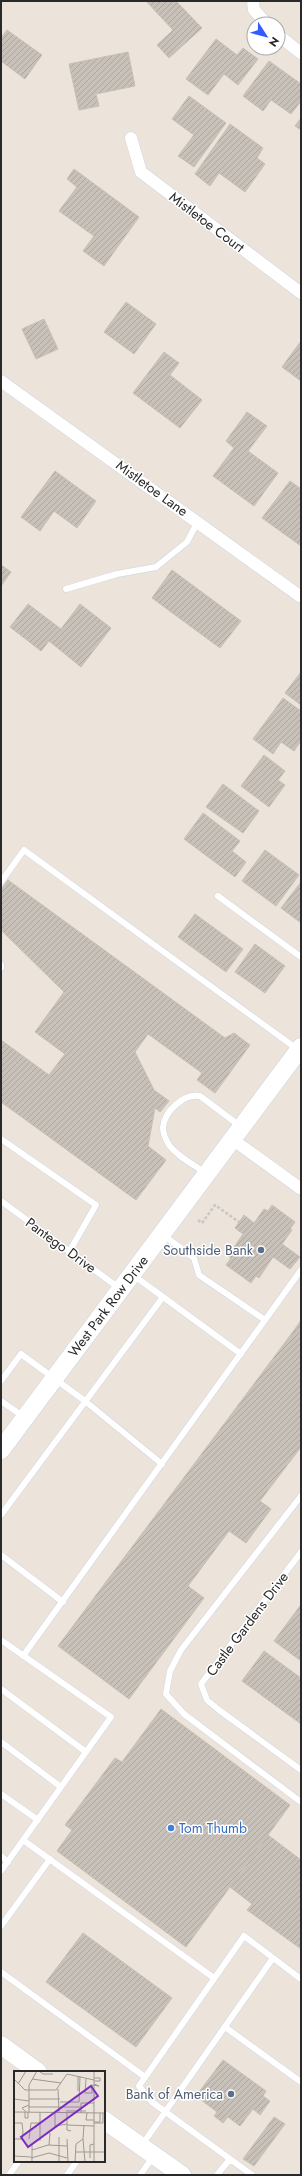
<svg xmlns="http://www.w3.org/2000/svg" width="302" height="2176" viewBox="0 0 302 2176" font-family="Jost,sans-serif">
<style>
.building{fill:url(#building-hatch);stroke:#c7c0b3}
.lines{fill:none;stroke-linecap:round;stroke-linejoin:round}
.service-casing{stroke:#cfd3e2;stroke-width:7}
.minor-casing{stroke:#cfd3e2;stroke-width:13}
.secondary-casing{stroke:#cfd3e2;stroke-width:19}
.path{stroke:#c7c7c7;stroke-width:2.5;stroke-dasharray:3 2;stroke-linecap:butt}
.service{stroke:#fff;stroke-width:6}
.minor{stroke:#fff;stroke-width:12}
.secondary{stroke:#fff;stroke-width:18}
.service-dot{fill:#5c6f8a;stroke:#fff;stroke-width:1.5}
.shop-dot{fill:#3f7fe0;stroke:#fff;stroke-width:1.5}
.labels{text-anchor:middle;stroke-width:3;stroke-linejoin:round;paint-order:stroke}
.street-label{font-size:14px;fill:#292929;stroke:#fff}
.service-label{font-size:14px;fill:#4e5e75;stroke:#fff;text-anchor:end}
.shop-label{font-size:14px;fill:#366cbe;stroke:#fff;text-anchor:start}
.inset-road{fill:none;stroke:#9e9993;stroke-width:1}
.view{fill:#7b2cbf;fill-opacity:0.15;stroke:#7b2cbf;stroke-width:2}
.inset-edge{fill:none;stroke:#292929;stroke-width:2}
</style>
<defs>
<pattern id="building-hatch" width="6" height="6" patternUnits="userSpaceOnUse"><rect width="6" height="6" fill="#c7c1b9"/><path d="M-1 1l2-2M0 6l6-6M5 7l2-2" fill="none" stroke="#aba69f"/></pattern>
</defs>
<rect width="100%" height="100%" fill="#ece4da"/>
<path class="building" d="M146 1H176L202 28 169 58 157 45 173 30Z
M7 30 42 55 25 79 1 61V38Z
M216 39 237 55 243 48 258 59 238 85 224 74 208 95 186 79Z
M128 52 135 86 96 94 99 106 79 110 69 64Z
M269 61 301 84V101L291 114 271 100 263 111 243 96Z
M189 96 226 123 194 167 178 156 194 135 172 119Z
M301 118V130L295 126Z
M230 124 263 148 257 158 265 164 245 192 219 173 210 186 195 174Z
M74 169 139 217 104 266 83 251 94 236 59 211 77 187 67 179Z
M126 302 156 324 134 354 104 332Z
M44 319 58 349 36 359 22 329Z
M301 341V381L282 367Z
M164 352 179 363 170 375 202 400 180 428 133 393Z
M247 412 267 426 248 451 278 473 254 506 213 476 234 448 226 441Z
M55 471 96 501 77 528 54 511 40 531 21 517Z
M290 481 301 489V546L262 518Z
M1 565 11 572 1 586Z
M172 570 241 621 220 648 152 598Z
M28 604 61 629 80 604 111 628 81 667 49 641 41 651 10 627Z
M301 672V705L285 693Z
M283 698 301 711V741L294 751 281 742 273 754 253 739Z
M264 755 285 771 278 780 285 785 269 807 241 786Z
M223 784 259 811 243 833 206 807Z
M203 813 240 841 232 851 246 862 235 877 184 839Z
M265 850 299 875 276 906 242 881Z
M8 880 225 1038 234 1033 250 1045 215 1093 197 1080 202 1073 148 1034 135 1052 154 1090 169 1101 160 1112 155 1108 148 1146 166 1160 136 1200 1 1102V1040L49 1075 65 1054 35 1032 64 992 1 930V890Z
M301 882V923L281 908Z
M195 914 243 949 226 972 178 937Z
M255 944 285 966 265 993 235 972Z
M272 1205 295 1222 290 1229 292 1230 282 1244 300 1257 290 1269 273 1257 259 1278 256 1276 251 1283 226 1265 231 1258 228 1256 243 1234 235 1228 244 1215 254 1223 264 1209 268 1211Z
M301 1320V1333L295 1329Z
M295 1329 301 1333V1447L260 1501 271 1509 246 1543 229 1531 188 1586 204 1598 129 1699 58 1646Z
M300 1606H301V1661L274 1641Z
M264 1651 301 1678V1724L242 1681Z
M161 1709 290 1805 186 1947 57 1851 72 1830 65 1825 115 1758 122 1762Z
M268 1835 301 1860V1949L247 1910 252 1904 230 1887Z
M83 1933 172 1998 136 2047 46 1982Z
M223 2060 266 2091 263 2096 270 2101 260 2115 253 2109 240 2126 228 2117 223 2123 214 2116 217 2112 196 2096Z
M274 2117 285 2124 254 2166 243 2159Z"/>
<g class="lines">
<g class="service-casing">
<path id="service" d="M66 589 117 574 156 567 187 542 198 521
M1 882 24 850 297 1049
M218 896 301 957
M1 965V968
M1 1139 96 1205 69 1252
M206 1173C194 1165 178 1157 169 1145 166 1140 163 1133 163 1127 165 1111 184 1093 200 1096L240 1126
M1 1201 119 1288
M163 1235 194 1258 199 1275 265 1320
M133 1275 241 1354
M1 1381 21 1354 85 1401 162 1464
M1 1401 24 1417
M301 1496 181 1650 170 1671 166 1694 184 1714 301 1802
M1 1515 163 1297
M301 1552 201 1684 207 1700 219 1710 301 1770
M1 1555 63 1602
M1 1640 111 1717 1 1871
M23 1656 301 1270
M1 1689 86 1752
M1 1742 61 1787
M1 1794 38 1820
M23 1840 214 1978
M1 1856 8 1862
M1 1926 50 1859
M1 1972 145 2077
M225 2027 301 2082
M142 2145 273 1958
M9 2175 19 2161
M67 2175 77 2161
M140 2175 153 2157
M217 2175 230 2159
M252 2175 152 2102 139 2086 244 1936 301 1979"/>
</g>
<g class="minor-casing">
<path id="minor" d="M253 1 254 10 267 24
M278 35 301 53
M131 138 141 172 301 293
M1 381 301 597
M232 1139 301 1189"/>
</g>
<g class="secondary-casing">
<path id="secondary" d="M1 1450 301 1047
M1 2045 38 2072
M104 2120 182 2175"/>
</g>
<path class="path" d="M198 1220 202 1223 215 1205 239 1222"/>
<use href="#service" class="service"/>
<use href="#minor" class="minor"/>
<use href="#secondary" class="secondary"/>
</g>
<g class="service-dot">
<circle cx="261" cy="1250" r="4"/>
<circle cx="231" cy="2094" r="4"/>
</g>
<circle class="shop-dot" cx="171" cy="1828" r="4"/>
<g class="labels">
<g class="street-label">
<text transform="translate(207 222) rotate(37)" y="5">Mistletoe Court</text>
<text transform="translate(152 488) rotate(36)" y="5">Mistletoe Lane</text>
<text transform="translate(61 1245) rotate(36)" y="5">Pantego Drive</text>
<text transform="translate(108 1306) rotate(-53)" y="5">West Park Row Drive</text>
<text transform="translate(247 1624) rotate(-53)" y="5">Castle Gardens Drive</text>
</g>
<g class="service-label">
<text x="253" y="1255">Southside Bank</text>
<text x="223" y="2099">Bank of America</text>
</g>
<g class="shop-label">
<text x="179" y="1833">Tom Thumb</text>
</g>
</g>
<g transform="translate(14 2071)">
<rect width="91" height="91" fill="#ece4da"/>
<path class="inset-road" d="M25 0 29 3H39M80 7H86V10H80M0 8 11 19H42L53 3 80 9M18 8 47 12M72 8 71 22H78V14L85 15 80 13M4 13 12 0M44 18 45 41M64 20V5M0 28 15 30M15 28H46M46 31H65L66 6M15 36H45M45 36H67M52 40H72M0 41 91 42M11 41V47H14V41M12 41 8 37 15 34M15 41V14L23 0M26 41V70M41 41V55L53 53M53 42V59L57 60M67 42V32H80M73 42 72 49H80M80 51H86V42M0 52H8L9 61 8 68H0M80 52H89V42M53 54 80 55M45 66V91M15 68 17 52H26M53 68 54 91M69 68 71 91M69 68 70 54M35 74 36 62M18 79 34 74 53 75M62 81H91M0 85 17 86M17 87 35 82 53 87M76 87V74L80 73M18 91V73M61 91 62 73 69 68M80 91V0"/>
<path class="view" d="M77 15 84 25 14 76 7 66Z"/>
<rect width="91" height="91" class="inset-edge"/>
</g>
<rect width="302" height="2176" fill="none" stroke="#292929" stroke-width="4"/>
<g transform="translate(266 36) rotate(126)"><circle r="19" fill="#ffffff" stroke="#a9a9a9"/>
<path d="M0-3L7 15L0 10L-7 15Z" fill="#335cff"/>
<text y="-6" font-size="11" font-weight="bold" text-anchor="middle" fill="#292929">N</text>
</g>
</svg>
